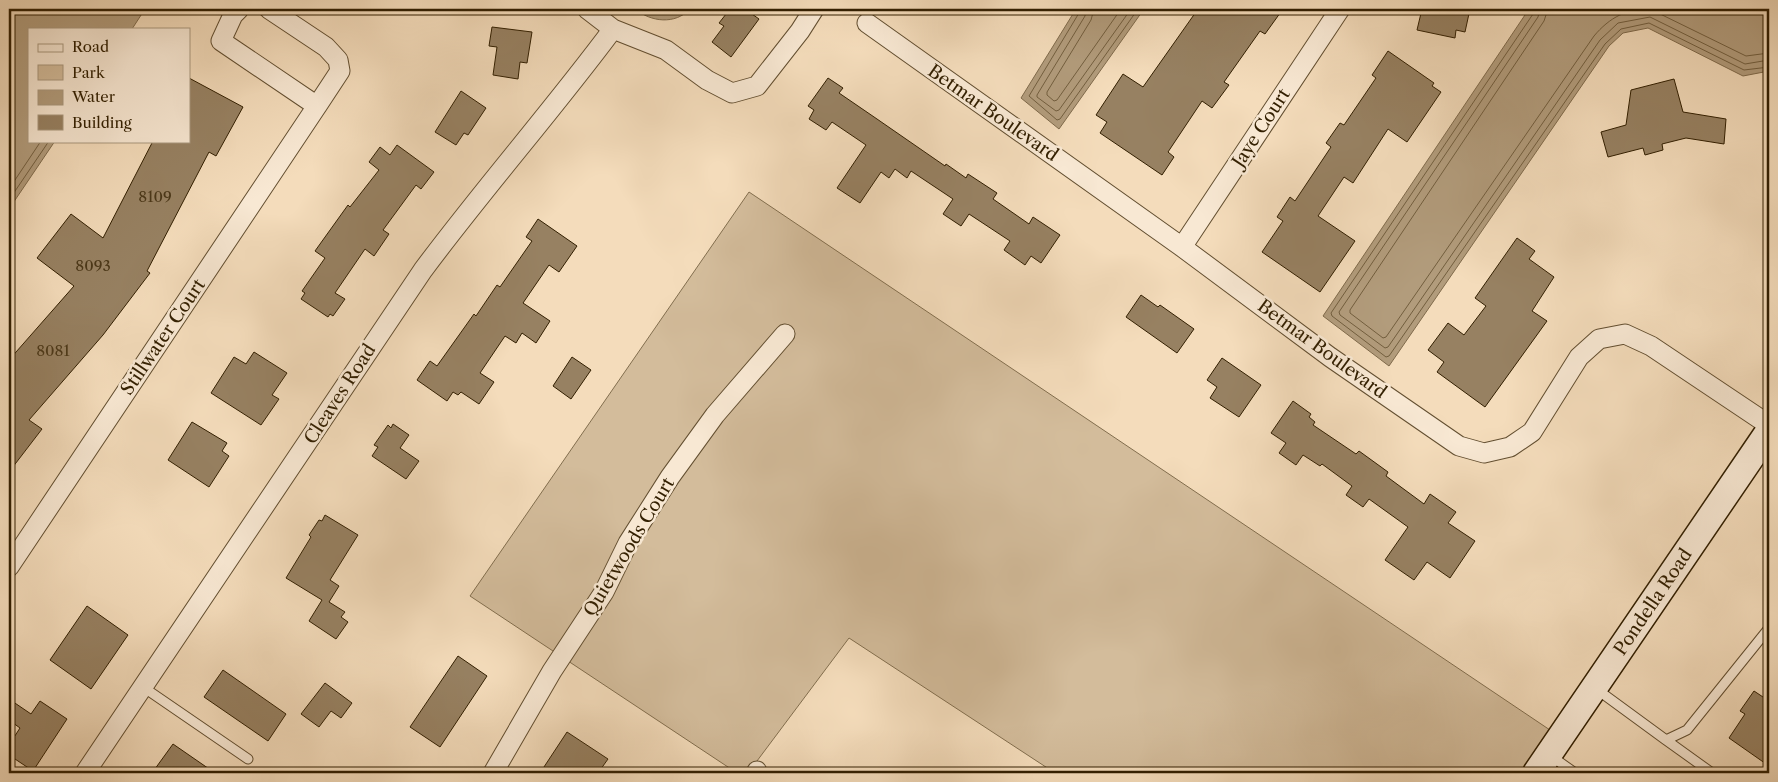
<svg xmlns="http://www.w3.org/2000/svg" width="1778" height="782" viewBox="0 0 1778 782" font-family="'Libre Caslon Text',serif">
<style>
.green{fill:#d3bc9b;stroke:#826e4e}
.water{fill:#b29c7c;stroke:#7f6a4b}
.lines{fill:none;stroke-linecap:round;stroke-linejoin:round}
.shore{stroke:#725e3e;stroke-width:1}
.building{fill:#978162;stroke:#321f01}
.lane-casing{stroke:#624e30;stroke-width:11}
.street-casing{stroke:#624e30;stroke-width:21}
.secondary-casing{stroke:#321f01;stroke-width:29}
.lane{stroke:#f8e8d3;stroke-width:9}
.street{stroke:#f8e8d3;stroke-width:19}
.secondary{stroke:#f8e8d3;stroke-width:26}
.labels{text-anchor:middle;stroke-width:5;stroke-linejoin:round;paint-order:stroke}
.number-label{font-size:15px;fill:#4b3819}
.street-label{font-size:18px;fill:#321f01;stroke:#f8e8d3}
</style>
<rect width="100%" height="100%" fill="#f4dcbb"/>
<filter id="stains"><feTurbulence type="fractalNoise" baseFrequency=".004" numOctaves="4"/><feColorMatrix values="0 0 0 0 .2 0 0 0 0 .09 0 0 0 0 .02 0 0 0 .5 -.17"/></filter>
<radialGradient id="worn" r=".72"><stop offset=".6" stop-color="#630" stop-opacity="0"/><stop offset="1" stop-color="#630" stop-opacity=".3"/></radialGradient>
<path class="green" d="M749 192 1550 730 1520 773H1055L849 638 748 773H737L470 596Z"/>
<path class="water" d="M9 9H145L132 29H29V141H55L9 209Z
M635 9H690C675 25 651 22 635 9Z
M1076 9H1144L1059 129 1021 98Z
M1529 9H1769V71L1743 76 1648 28 1623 33 1609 46 1389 366 1323 316Z"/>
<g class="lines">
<path class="shore" d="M1080 9 1079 13 1029 96 1057 120 1060 119 1138 9
M1086 9 1085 16 1037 95V97L1056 111 1059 110 1131 9
M1094 9 1091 20 1047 92V95L1054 101 1057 100 1121 9
M1534 9 1533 14 1331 313 1332 316 1386 357 1389 356 1605 44 1621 29 1649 23 1744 70 1769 67
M1540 9 1538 17 1339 312 1340 315 1385 348 1388 347 1600 40 1618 23 1650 17 1745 64 1769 60
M1548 9 1544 21 1350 310V313L1383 338 1386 337 1594 36C1609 18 1628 7 1652 10L1746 56 1769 53
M9 189 41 141
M9 200 49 141"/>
</g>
<path class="building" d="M730 9H745L759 19 731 57 712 42 724 26 719 23Z
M1198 9H1283L1265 34 1260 31 1224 82 1229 85 1212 108 1202 101 1168 152 1174 157 1162 175 1100 133 1107 122 1096 115 1123 74 1143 87Z
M1422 9H1470L1465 32 1456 30 1455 38 1417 30Z
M492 27 532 32 527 63 520 62 518 79 493 75 497 47 489 46Z
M1388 51 1434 83 1432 86 1441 92 1407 142 1388 129 1353 183 1344 177 1318 216 1355 241 1320 292 1262 252 1283 221 1277 217 1290 197 1295 201 1331 147 1326 143 1340 123 1344 125 1376 78 1372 75Z
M189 78 243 107 216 156 209 152 147 271 150 273 103 335 29 420 42 429 9 472V360L74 286 37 258 71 214 103 238 153 141H189Z
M828 78 843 88 839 93 877 119 945 166 946 164 966 178 968 174 997 193 993 199 1029 224 1033 217 1060 235 1041 263 1031 256 1025 265 1004 250 1010 241 969 214 961 226 943 214 953 199 911 171 907 178 895 169 889 178 881 172 860 203 837 188 866 145 832 122 826 130 809 119 814 110 808 106Z
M1674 79 1683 112 1726 119 1724 144 1686 138 1662 144 1663 150 1645 155 1643 148 1608 157 1601 132 1626 125 1631 90Z
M461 91 486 108 468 135 464 133 456 145 435 132Z
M397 145 434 172 421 189 416 185 383 230 389 234 374 256 365 249 335 293 345 299 333 316 330 314 328 317 301 299 305 293 302 291 325 258 315 251 348 205 350 207 379 170 369 162 380 147 390 155Z
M538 219 577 246 559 272 549 265 523 303 550 321 536 343 522 333 516 343 505 336 480 373 494 382 479 404 461 392 458 395 453 392 447 401 417 380 430 361 437 366 474 314 476 316 497 285 500 287 532 241 526 237Z
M1517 238 1535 251 1529 259 1554 277 1532 311 1547 321 1485 407 1437 372 1444 362 1428 350 1448 323 1464 335 1486 306 1475 298Z
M1141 295 1158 307 1160 305 1194 329 1177 353 1126 317Z
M254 352 287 373 272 395 279 399 261 425 211 393 234 357 246 364Z
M572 357 591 370 571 399 553 386Z
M1222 358 1261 385 1239 417 1210 398 1217 387 1207 380Z
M1293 401 1311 414 1309 417 1315 422 1313 425 1356 454 1359 451 1388 472 1386 476 1424 504 1430 494 1456 512 1448 523 1475 541 1450 578 1427 562 1414 580 1385 560 1408 527 1369 499 1363 507 1346 495 1352 486 1322 464 1320 466 1303 455 1296 465 1279 453 1286 443 1271 433Z
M192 422 227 443 222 451 229 456 209 487 168 460Z
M393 424 409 435 400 448 419 461 406 479 372 456 378 447 374 445 388 425 391 428Z
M325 515 358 535 330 580 339 586 329 602 345 612 341 617 348 622 336 639 309 621 322 600 286 578 311 537 309 535 319 520 322 521Z
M87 606 128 635 91 689 50 660Z
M458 656 487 676 440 747 410 727Z
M223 670 286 714 268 741 204 697Z
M325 683 352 703 341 718 331 711 319 727 301 714Z
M1754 691 1769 701V766L1729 738 1745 714 1740 711Z
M9 699 31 714 40 701 67 719 33 771 9 755V745L20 728 9 720Z
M567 732 608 759 598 773H540Z
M173 744 215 773H152Z"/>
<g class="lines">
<g class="lane-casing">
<path id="lane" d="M143 687 248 759
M1595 688 1666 740 1687 730 1769 628
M1666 740 1712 773
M1551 756 1575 773"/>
</g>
<g class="street-casing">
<path id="street" d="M239 9 233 15 221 41 317 106 340 71 338 60 326 47 269 9
M587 9 613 29 666 50 707 80 732 93 757 86 800 31 814 9
M867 23 1182 247 1330 357 1459 446 1484 453 1510 447 1532 432 1579 357 1599 339 1625 334 1651 346 1769 425
M1182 247 1340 9
M9 567 317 106
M85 773 423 270C484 188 552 111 613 29
M493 773 552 671 604 592 628 543 670 477 715 415 785 334
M756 773 757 771"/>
</g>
<g class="secondary-casing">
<path id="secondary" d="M1536 773 1769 431"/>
</g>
<use href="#lane" class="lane"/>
<use href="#street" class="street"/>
<use href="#secondary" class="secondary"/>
</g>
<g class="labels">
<g class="number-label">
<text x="155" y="202">8109</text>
<text x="93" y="271">8093</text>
<text x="53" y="356">8081</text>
</g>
<g class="street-label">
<text transform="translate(993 113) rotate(35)" y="6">Betmar Boulevard</text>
<text transform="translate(1261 128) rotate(-57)" y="6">Jaye Court</text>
<text transform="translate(163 337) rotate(-56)" y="6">Stillwater Court</text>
<text transform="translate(1322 349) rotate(36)" y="6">Betmar Boulevard</text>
<text transform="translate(340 394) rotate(-57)" y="6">Cleaves Road</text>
<text transform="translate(629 547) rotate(-59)" y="6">Quietwoods Court</text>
<text transform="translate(1653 602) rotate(-56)" y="6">Pondella Road</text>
</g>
</g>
<rect width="1778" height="782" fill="none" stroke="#f4dcbb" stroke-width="30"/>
<rect x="10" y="10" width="1758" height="762" fill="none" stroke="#321f01" stroke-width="2.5"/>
<rect x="15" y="15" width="1748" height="752" fill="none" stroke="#321f01"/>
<rect x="28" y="28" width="162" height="115" fill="#f8e8d3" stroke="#a9987f"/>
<rect x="38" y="44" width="25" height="8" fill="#f8e8d3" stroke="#a9987f"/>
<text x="72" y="52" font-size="15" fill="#321f01">Road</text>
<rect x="38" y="65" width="25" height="15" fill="#d3bc9b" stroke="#a9987f"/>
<text x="72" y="78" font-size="15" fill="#321f01">Park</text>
<rect x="38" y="90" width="25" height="15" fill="#b29c7c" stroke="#a9987f"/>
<text x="72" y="102" font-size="15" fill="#321f01">Water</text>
<rect x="38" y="115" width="25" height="15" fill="#978162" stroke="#a9987f"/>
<text x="72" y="128" font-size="15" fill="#321f01">Building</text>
<rect width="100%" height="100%" filter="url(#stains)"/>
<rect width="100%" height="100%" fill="url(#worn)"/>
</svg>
